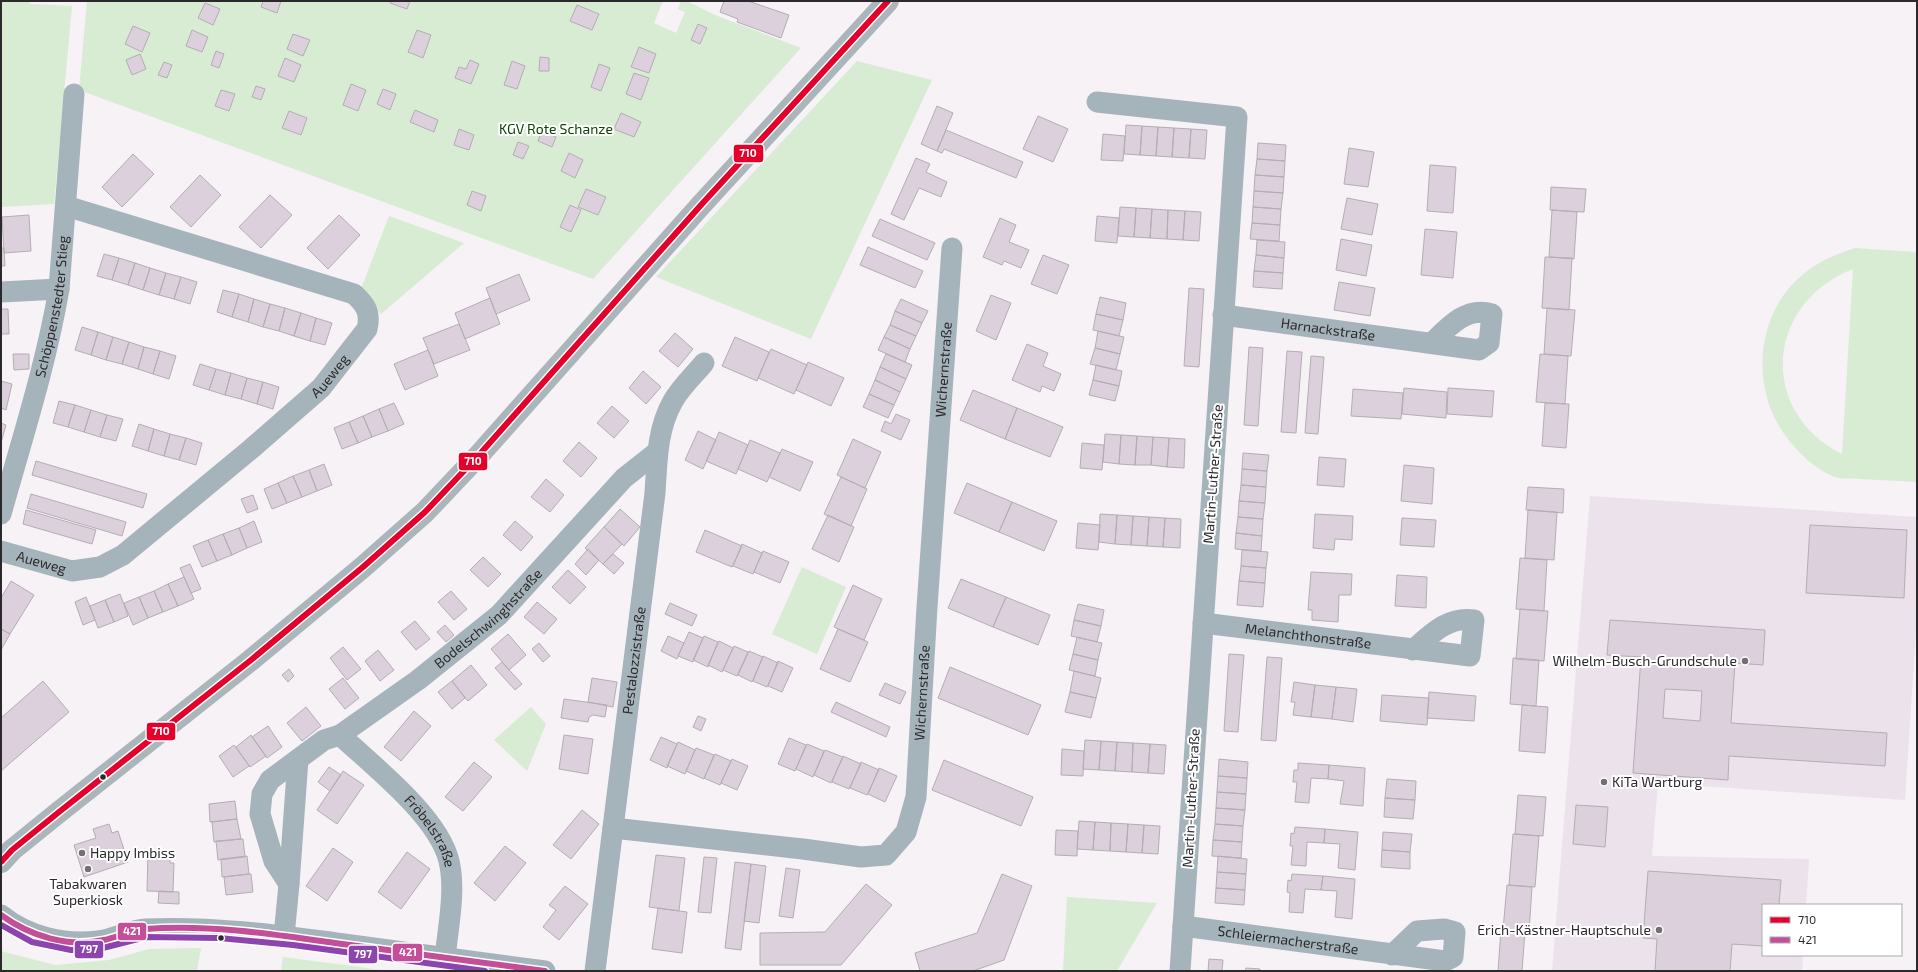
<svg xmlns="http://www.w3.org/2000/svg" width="1918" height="972" viewBox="0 0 1918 972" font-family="'Exo 2',sans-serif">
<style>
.built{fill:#ebe2eb}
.green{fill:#d7ecd3;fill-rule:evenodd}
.building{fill:#dcd0dd;stroke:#b2aeb2;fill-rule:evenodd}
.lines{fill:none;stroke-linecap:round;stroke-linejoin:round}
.minor{stroke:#a4b4ba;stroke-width:21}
.major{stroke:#aab6ba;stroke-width:22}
.bus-1-casing{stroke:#fff;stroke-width:9}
.bus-2-casing{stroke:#fff;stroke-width:9}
.bus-3-casing{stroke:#fff;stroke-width:9}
.bus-1{stroke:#e4002b;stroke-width:6}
.bus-2{stroke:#c24f97;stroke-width:6}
.bus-3{stroke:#8e44ad;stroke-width:6}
.poi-dot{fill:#736f73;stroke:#fff;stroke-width:1.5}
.bus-dot{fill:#2c292c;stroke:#fff;stroke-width:1.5}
.labels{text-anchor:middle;stroke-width:4;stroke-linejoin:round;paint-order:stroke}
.park-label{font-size:14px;fill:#0c4307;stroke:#fff}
.street-label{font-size:14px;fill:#2c292c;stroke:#fff}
.poi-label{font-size:14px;fill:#2c292c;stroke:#fff;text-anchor:end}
.line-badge{stroke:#fff;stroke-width:1.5}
.badge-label{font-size:11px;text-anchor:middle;font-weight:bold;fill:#fff}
</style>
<rect width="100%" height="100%" fill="#f6f2f6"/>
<path class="built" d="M1590 496 1917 517V616L1905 800 1658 783 1652 856 1809 859 1806 905H1763V955H1803L1802 971H1552Z"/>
<path class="green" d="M1 1H29L30 4 72 6 54 204 1 207Z
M87 1H663L654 23 676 33 685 12 678 9 681 1H687L715 15 801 48 593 279 79 90Z
M857 61 932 80 811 339 656 277Z
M389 216 464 243 381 314 361 289Z
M1855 248 1917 252V482C1898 481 1879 480 1860 479 1853 478 1845 479 1838 478 1818 472 1797 452 1785 435 1749 386 1756 310 1806 272 1821 260 1837 254 1855 248ZM1853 269 1842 454C1757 411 1766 303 1853 269Z
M802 567 846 587 817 654 772 634Z
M531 707 546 724 527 771 494 740Z
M1067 897 1157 903 1117 971H1063Z
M201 948 197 971H1V951L55 965 109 960 149 949Z
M283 957 390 971H281Z"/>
<path class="building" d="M263 1H281L277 13 261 7Z
M391 1H410L407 9 390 3Z
M724 1H748L789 15 781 38 737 22 738 19 720 12Z
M205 3 220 9 213 25 198 18Z
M577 5 599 14 592 30 570 21Z
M698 24 707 28 700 44 691 40Z
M133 26 150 33 142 52 125 44Z
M192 30 208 37 202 52 186 46Z
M417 30 431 35 423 58 408 52Z
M293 34 310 40 303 56 287 49Z
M639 47 656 54 649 73 631 67Z
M216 51 224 54 219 68 211 65Z
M140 54 146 69 132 75 126 60Z
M540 57 549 58V71H539Z
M285 58 301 65 294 82 278 76Z
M470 60 479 64 471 84 455 78 459 67 466 69Z
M512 61 525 66 517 89 504 85Z
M164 62 172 65 167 78 158 75Z
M599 64 610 68 601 91 591 87Z
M634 73 649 78 641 100 626 94Z
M351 84 366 90 358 111 343 105Z
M256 86 265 89 261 100 252 97Z
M383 89 396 94 390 110 377 104Z
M221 90 235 94 229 111 215 106Z
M937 106 953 113 937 151 921 144Z
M415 110 438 120 434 132 410 122Z
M289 111 307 118 301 135 282 128Z
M621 113 641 122 634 137 614 129Z
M1038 116 1068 129 1053 162 1023 149Z
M1126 125 1142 126 1140 155 1124 154Z
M1142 126 1158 127 1156 156 1140 155Z
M1158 127 1174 128 1172 157 1156 156Z
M1174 128 1191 129 1189 158 1172 157Z
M459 129 474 135 469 150 454 145Z
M1191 129 1207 130 1205 159 1189 158Z
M946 130 1023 162 1016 178 944 149 942 153 937 151Z
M542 131 556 137 552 147 538 141Z
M1103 134 1125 136 1123 161 1101 160Z
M518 142 529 146 523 159 513 155Z
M1258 143 1286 145 1285 161 1257 159Z
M1349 148 1374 152 1368 187 1344 184Z
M569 153 583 160 575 178 561 171Z
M133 154 154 174 122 207 102 187Z
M916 158 930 164 926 172 947 182 941 197 919 188 904 220 891 214Z
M1257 159 1285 161 1284 177 1255 175Z
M1430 165 1456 167 1453 213 1427 211Z
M200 175 221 195 191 227 170 207Z
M1255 175 1284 177 1283 193 1254 191Z
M1551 187 1586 189 1584 212 1550 210Z
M586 189 606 197 598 215 578 207Z
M472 191 486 196 481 211 467 205Z
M1254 191 1283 193 1281 209 1253 207Z
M270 195 292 215 261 248 239 227Z
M1347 198 1378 204 1372 235 1341 229Z
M570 205 581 210 571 232 560 227Z
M1120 207 1136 208 1134 237 1118 236Z
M1253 207 1281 209 1280 225 1252 223Z
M1136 208 1152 209 1150 238 1134 237Z
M1152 209 1168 210 1167 239 1150 238Z
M1168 210 1185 211 1183 240 1167 239Z
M1552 210 1577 212 1574 259 1549 257Z
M1185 211 1201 212 1199 241 1183 240Z
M29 215 31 251 4 253 2 217Z
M339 215 360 235 328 269 307 248Z
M1097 216 1119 218 1117 243 1095 241Z
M1000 218 1016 225 1009 242 1029 250 1021 268 1004 261 1002 265 983 257Z
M880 219 935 243 927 260 872 236Z
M1252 223 1280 225 1279 241 1250 239Z
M1425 229 1457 232 1453 278 1421 275Z
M1341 239 1372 245 1366 276 1336 270Z
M1257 240 1285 242 1284 258 1256 255Z
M868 247 923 271 915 288 860 265Z
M1 248H4L5 266H1Z
M104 254 119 258 112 280 97 276Z
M1043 255 1069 265 1057 294 1031 284Z
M1256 255 1284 258 1283 273 1254 271Z
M1545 257 1572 258 1569 310 1542 308Z
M119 258 135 263 128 285 112 280Z
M135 263 150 268 143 290 128 285Z
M150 268 166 273 159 295 143 290Z
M1254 271 1283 273 1282 289 1253 287Z
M166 273 181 277 174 299 159 295Z
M519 274 530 300 496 314 486 288Z
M181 277 197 282 190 304 174 299Z
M1339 282 1375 288 1370 316 1334 310Z
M1189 288 1204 289 1199 367 1184 366Z
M223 290 239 294 232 317 217 312Z
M239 294 254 299 248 322 232 317Z
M991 295 1011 303 996 340 976 331Z
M1100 297 1126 303 1123 320 1096 314Z
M490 298 500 324 465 339 455 313Z
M254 299 270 304 263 327 248 322Z
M901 299 928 311 922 323 895 311Z
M270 304 285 308 279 331 263 327Z
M285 308 301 313 294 336 279 331Z
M1547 308 1575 310 1571 356 1544 354Z
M1 309H8L9 334H1Z
M895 311 922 323 916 336 890 325Z
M301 313 316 318 310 341 294 336Z
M1096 314 1123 320 1119 336 1093 330Z
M316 318 332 323 325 345 310 341Z
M459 324 470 350 434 364 423 338Z
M890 325 916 336 910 349 884 337Z
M82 327 98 332 91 355 75 350Z
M1098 331 1124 337 1120 354 1095 348Z
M98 332 113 337 106 360 91 355Z
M675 333 693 349 678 367 659 351Z
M113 337 129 342 122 364 106 360Z
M735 337 769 352 757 381 722 366Z
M884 337 910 349 905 362 878 350Z
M129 342 144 347 138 369 122 364Z
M1027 344 1048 353 1043 366 1061 374 1054 391 1042 386 1040 392 1012 380Z
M144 347 160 351 153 374 138 369Z
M1249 347 1263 348 1258 426 1244 425Z
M1095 348 1120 354 1116 370 1090 364Z
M771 349 807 365 794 394 758 378Z
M428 350 438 376 405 390 394 364Z
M160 351 176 356 169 379 153 374Z
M1287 351 1302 352 1296 433 1281 432Z
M13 354H29V369L14 370Z
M886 354 912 365 906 379 880 367Z
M1540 354 1568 356 1565 404 1536 402Z
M1311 356 1324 357 1318 434 1305 433Z
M808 362 844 378 831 406 796 390Z
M200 364 216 369 209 390 193 385Z
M1096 365 1122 371 1119 386 1093 380Z
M880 367 906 379 900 392 875 380Z
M216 369 231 373 225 395 209 390Z
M643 371 661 387 646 404 629 388Z
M231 373 247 378 241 399 225 395Z
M247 378 263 382 257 404 241 399Z
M875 380 900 392 894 405 869 394Z
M1093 380 1119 386 1115 401 1089 395Z
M1 381 12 384 6 410 1 408Z
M263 382 279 387 273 409 257 404Z
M1404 388 1447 392 1446 418 1402 414Z
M1448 388 1494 391 1492 417 1447 414Z
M1353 389 1403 393 1401 419 1351 416Z
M973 390 1017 408 1005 439 960 420Z
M869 394 894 405 888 418 863 407Z
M59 401 75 405 68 427 53 423Z
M394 403 404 424 388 431 379 409Z
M1545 403 1569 404 1566 448 1542 446Z
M75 405 91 410 84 432 68 427Z
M612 406 629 421 614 438 597 423Z
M1017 408 1063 427 1050 457 1005 439Z
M379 409 388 431 372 437 363 416Z
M91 410 107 415 100 437 84 432Z
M896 414 910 420 901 440 881 431 885 421 891 424Z
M107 415 123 419 116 441 100 437Z
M363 416 372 437 358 443 349 422Z
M349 422 358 443 342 449 334 428Z
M1 423 6 425 1 443Z
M139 424 154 429 148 451 132 446Z
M154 429 170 434 164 456 148 451Z
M698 431 716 440 703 469 685 460Z
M719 432 748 445 736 474 706 461Z
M170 434 186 438 179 460 164 456Z
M1105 434 1121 435 1119 464 1103 462Z
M1121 435 1137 436 1135 465 1119 464Z
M1137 436 1153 437 1151 465H1135Z
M1153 437 1169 438 1167 467 1151 465Z
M186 438 202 443 196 465 179 460Z
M1169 438 1185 439 1184 468 1167 467Z
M853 439 881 452 865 488 837 475Z
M750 440 780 453 767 482 738 469Z
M579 442 597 458 581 477 563 461Z
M1082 443 1104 445 1102 470 1080 468Z
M782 449 813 462 800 491 769 477Z
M1243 453 1269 455 1267 471 1242 469Z
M1319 457 1346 459 1344 487 1317 485Z
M36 461 147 494 143 508 32 475Z
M324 464 332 485 317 491 309 470Z
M1404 465 1434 468 1432 504 1401 501Z
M1242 469 1267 471 1266 487 1241 485Z
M309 470 317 491 302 497 293 476Z
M293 476 302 497 287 503 278 483Z
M841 477 867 489 851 526 824 514Z
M546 479 564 495 550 512 531 497Z
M278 483 287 503 272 509 264 489Z
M967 483 1012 502 999 532 954 513Z
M1241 485 1266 487 1265 503 1239 501Z
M1528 487 1564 489 1563 513 1526 510Z
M31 494 126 522 122 536 27 508Z
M253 495 258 509 247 513 241 499Z
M1239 501 1265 503 1263 519 1238 517Z
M1012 502 1057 521 1044 551 999 532Z
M620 509 640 527 624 546 604 527Z
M26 510 96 530 92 544 23 524Z
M1528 510 1557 512 1554 560 1525 558Z
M1100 514 1117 515 1115 544 1099 542Z
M1315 514 1353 516 1352 540 1335 539 1334 550 1313 548Z
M828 515 854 527 839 562 812 549Z
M1117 515 1133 516 1131 545 1115 544Z
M1133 516 1149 517 1147 546 1131 545Z
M1149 517 1165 518 1163 547 1147 546Z
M1238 517 1263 519 1262 536 1236 533Z
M1165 518 1181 519 1180 548 1163 547Z
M1402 518 1436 520 1434 547 1400 545Z
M254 521 262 542 247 548 239 528Z
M515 521 533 537 521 551 503 535Z
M1078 523 1100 525 1098 550 1076 548Z
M1810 525 1907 530 1904 598 1806 593Z
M604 527 622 544 603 564 585 548Z
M239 528 247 548 232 555 223 534Z
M705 530 742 546 732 567 696 552Z
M1236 533 1262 536 1261 551 1235 549Z
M223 534 232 555 217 561 208 540Z
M208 540 217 561 202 567 193 546Z
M742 544 762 553 753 574 733 566Z
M588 549 599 560 586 575 575 564Z
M1242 550 1268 552 1266 568 1241 566Z
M763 551 789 562 780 583 754 572Z
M613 554 624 563 614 574 603 564Z
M483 557 501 574 488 587 470 570Z
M1520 558 1547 560 1544 611 1516 609Z
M190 564 201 589 191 593 180 568Z
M1241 566 1266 568 1265 583 1239 581Z
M568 570 586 587 570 604 552 587Z
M1311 572 1352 574 1351 595H1339L1338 622 1312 620V610H1308Z
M1397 575 1427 577 1426 608 1395 606Z
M184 577 194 599 178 606 168 584Z
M961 579 1006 597 993 627 948 608Z
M11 581 34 595 10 634 1 629V598Z
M1239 581 1265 583 1263 607 1237 605Z
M168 584 178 606 163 612 154 591Z
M853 585 882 599 864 640 834 627Z
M154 591 163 612 148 618 139 597Z
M451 591 467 609 454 620 438 602Z
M120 594 128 616 114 622 105 600Z
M86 597 95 620 83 625 75 602Z
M139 597 148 618 133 625 124 603Z
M1006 597 1050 615 1038 645 993 627Z
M105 600 114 622 98 628 90 606Z
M537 602 557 619 544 634 524 617Z
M670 603 697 615 692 626 665 614Z
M1078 604 1104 610 1101 626 1074 620Z
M1520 609 1548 611 1544 661 1516 659Z
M1074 620 1101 626 1097 642 1071 636Z
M1610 620 1765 630 1763 665 1735 663 1731 723 1887 733 1885 766 1729 756 1728 780 1633 773 1641 657 1607 655ZM1665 689 1702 691 1700 721 1663 718Z
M415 621 430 639 416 650 401 632Z
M445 625 454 635 446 642 437 632Z
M1 629 10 634 1 650Z
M838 629 868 642 850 682 820 669Z
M689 632 703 638 693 662 678 656Z
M508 634 526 655 509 670 491 649Z
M668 636 684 643 677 659 661 651Z
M704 636 718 642 708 667 693 660Z
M1077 637 1102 643 1098 660 1073 654Z
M719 641 733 648 722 672 708 665Z
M539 643 550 656 543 662 532 649Z
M734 646 748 652 737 676 723 670Z
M343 647 361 669 347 680 330 658Z
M378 650 394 670 380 681 365 661Z
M749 651 763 657 752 682 738 675Z
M1073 654 1098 660 1095 676 1069 670Z
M1229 654 1244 655 1238 732 1224 731Z
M763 656 778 663 767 687 753 681Z
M1267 657 1282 658 1276 741 1261 740Z
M1513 658 1539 660 1536 706 1510 704Z
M778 661 793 668 782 692 768 686Z
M502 662 522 684 515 690 495 668Z
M471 665 487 685 468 701 452 681Z
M950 667 1041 705 1028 735 938 698Z
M289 669 294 676 288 682 282 675Z
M1074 671 1101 678 1096 698 1070 692Z
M343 678 359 698 345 709 329 689Z
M592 678 617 682 613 707 588 702Z
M43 681 69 712 1 771V718Z
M452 681 465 698 452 709 438 692Z
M1294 682 1315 685 1311 717 1293 715 1295 702H1291Z
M885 683 906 692 900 704 879 695Z
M1315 685 1336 687 1332 719 1311 717Z
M1336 687 1357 689 1353 722 1332 719Z
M1070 692 1096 698 1091 718 1065 712Z
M1429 692 1476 696 1474 721 1427 718Z
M1382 695 1429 698 1427 725 1380 721Z
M564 699 607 705 605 717 593 715 589 717 588 722 561 718Z
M836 702 890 727 886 737 831 712Z
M1522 705 1548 707 1545 753 1519 751Z
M306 707 321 726 302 741 287 723Z
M414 711 431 726 401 761 384 747Z
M698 716 706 719 701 731 693 727Z
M268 726 282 747 267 758 252 737Z
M251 735 266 756 250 767 236 747Z
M564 735 593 739 588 774 559 769Z
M661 737 677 744 667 768 650 760Z
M789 738 806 745 795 771 778 764Z
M1085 740 1101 741 1099 770 1083 769Z
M1101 741 1117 742 1115 771 1099 770Z
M678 742 695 750 685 774 667 766Z
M1117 742 1133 743 1132 772 1115 771Z
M1133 743 1150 744 1148 773 1132 772Z
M807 744 824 751 813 777 796 769Z
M1150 744 1166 745 1164 774 1148 773Z
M234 745 249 766 233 777 219 756Z
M696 748 714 755 704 779 686 771Z
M1062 749 1084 751 1083 776 1061 775Z
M825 750 843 757 831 783 814 775Z
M715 754 731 761 720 785 704 778Z
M843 756 861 764 849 789 832 782Z
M732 759 748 766 737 790 721 783Z
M1219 759 1248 762 1247 778 1218 776Z
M944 760 1033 797 1021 826 932 790Z
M474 762 492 777 463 811 445 797Z
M861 762 879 770 867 795 850 788Z
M1298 763 1329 765 1328 779 1311 778 1309 803 1295 802 1297 782H1293L1294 770H1298Z
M1329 765 1365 768 1363 806 1340 804 1344 781 1328 779Z
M329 767 341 775 330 791 318 782Z
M879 768 897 776 885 802 868 794Z
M343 771 364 785 337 824 317 810Z
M1218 776 1247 778 1246 794 1217 792Z
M1387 779 1416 781 1415 800 1385 798Z
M1217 792 1246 794 1245 810 1216 808Z
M1518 795 1546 797 1543 836 1515 834Z
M1385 798 1415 800 1413 819 1384 817Z
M235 801 237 819 210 822 209 804Z
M1576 805 1608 807 1605 847 1573 844Z
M1216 808 1245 810 1243 826 1215 824Z
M582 810 599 824 571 859 553 845Z
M237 819 241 839 214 842 212 822Z
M1079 821 1095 822 1093 850 1077 849Z
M1095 822 1111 823 1110 851 1093 850Z
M1111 823 1128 824 1126 852 1110 851Z
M109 824 112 833 118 831 128 862 84 877 74 845 96 838 93 829Z
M1128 824 1144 825 1142 853 1126 852Z
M1215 824 1243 826 1242 842 1213 840Z
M1144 825 1160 826 1158 854 1142 853Z
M1295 827 1325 829 1324 843 1307 842 1306 866 1291 865 1293 846H1290L1291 833 1294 834Z
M1325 829 1358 832 1355 870 1338 868 1340 844 1324 843Z
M1056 830 1078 831 1077 856 1055 855Z
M1383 832 1412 834 1410 852 1382 850Z
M1513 834 1539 836 1535 887 1509 885Z
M241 839H243L245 857 218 860 216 841Z
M1213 840 1242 842 1241 858 1212 856Z
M505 846 526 863 495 901 474 883Z
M333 848 353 862 327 901 306 886Z
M1382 850 1410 852V869L1381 867Z
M148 852 170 853V863H174L173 892 147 891Z
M407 852 430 869 401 909 378 892Z
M656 855 685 858 679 911 649 907Z
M247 856 249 874 222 877 221 859Z
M1218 856 1247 859 1246 874 1217 872Z
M704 857 717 858 711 913 698 912Z
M735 862 751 864 741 950 725 948Z
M751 864 766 866 759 923 744 921Z
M786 868 800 870 793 918 779 916Z
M1648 871 1781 880 1779 905H1763V946L1732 944 1730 971H1655L1657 939 1643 938Z
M1217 872 1246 874 1245 890 1216 888Z
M249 874H251L253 892 226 895 224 877Z
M1002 874 1032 886 1004 960 973 971H920L915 953 977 933Z
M1292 874 1323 876 1321 890 1305 889 1303 913 1289 912 1290 893 1287 892 1288 880 1291 881Z
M1323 876 1355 879 1352 919 1335 917 1337 891 1321 890Z
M866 884 892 905 841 965H760V933L825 932Z
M1507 885 1532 887 1529 932 1503 930Z
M565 886 588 904 559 940 543 927 556 910 549 905Z
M1216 888 1245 890 1244 905 1215 903Z
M159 891 179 892V904L158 903Z
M658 908 687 912 682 953 652 949Z
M1501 929 1525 931 1522 971H1498Z
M1209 959 1223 960 1222 971H1208Z
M1246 968 1260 969V971H1245Z"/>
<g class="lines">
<g class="minor">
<path d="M1097 102 1237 117 1180 971"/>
<path d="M1 292 59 289"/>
<path id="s1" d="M1223 315 1479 350 1489 343 1492 314C1467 306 1449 326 1432 343"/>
<path id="s2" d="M1 514C22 439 46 365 59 289L74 94"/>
<path id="s3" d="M1 551 72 571 100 567 123 555 251 449 321 388 367 329C371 313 366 305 354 294L66 206"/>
<path id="s4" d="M1203 623 1470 656 1474 620C1448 616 1431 634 1413 650"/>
<path id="s5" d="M340 735C373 766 438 816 449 861 456 891 448 927 445 958"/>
<path id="s6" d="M298 759 289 884 274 861 260 814 262 794 270 780 324 740 340 735 418 680 499 615 624 478 657 452"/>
<path id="s7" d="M613 828 803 849 861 857 886 855 906 832 916 797 927 607 952 248"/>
<path d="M1 915C28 937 64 945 98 941 114 939 129 930 145 929 212 926 277 935 344 944 411 953 478 962 545 971"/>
<path id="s8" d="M1183 926 1445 961 1453 957 1455 932 1444 929 1417 931 1392 955"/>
<path d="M284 936 289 884"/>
<path id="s9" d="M595 971 655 493C657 461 657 429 673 401 681 387 694 375 704 363"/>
</g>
<path class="major" d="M1 862 12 850 59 812 251 660 363 567 425 512 479 455 701 205 888 1"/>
<g class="bus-1-casing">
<path id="bus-1" d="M1 862 12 850 59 812 251 660 363 567 425 512 479 455 701 205 888 1"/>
</g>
<g class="bus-2-casing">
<path id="bus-2" d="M1 915C30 936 68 948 104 940 118 937 131 930 145 929 208 924 273 934 335 943 405 952 475 962 545 971"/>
</g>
<g class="bus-3-casing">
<path id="bus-3" d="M1 925 32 942 71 950 99 949 146 937 219 938 293 945 485 971"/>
</g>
<use href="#bus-1" class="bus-1"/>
<use href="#bus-2" class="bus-2"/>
<use href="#bus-3" class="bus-3"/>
</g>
<g class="poi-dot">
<circle cx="1745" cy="661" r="4"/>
<circle cx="1604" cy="782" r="4"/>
<circle cx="82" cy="853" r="4"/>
<circle cx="88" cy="869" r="4"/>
<circle cx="1659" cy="930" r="4"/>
</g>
<g class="bus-dot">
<circle cx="103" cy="777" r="3.5"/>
<circle cx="221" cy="938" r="3.5"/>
</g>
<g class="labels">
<g class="park-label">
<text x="556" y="134">KGV Rote Schanze</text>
</g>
<g class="street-label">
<text dy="5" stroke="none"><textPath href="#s2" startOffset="214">Schöppenstedter Stieg</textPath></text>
<text dy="5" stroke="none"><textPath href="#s1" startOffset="106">Harnackstraße</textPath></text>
<text dy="5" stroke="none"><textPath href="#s7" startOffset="770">Wichernstraße</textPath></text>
<text dy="5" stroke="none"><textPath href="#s3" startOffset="402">Aueweg</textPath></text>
<text transform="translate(1213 474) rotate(-86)" y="5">Martin-Luther-Straße</text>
<text dy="5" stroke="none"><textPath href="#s3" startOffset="42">Aueweg</textPath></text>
<text dy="5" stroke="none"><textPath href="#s6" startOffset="511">Bodelschwinghstraße</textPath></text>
<text dy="5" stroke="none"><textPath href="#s4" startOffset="106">Melanchthonstraße</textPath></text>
<text dy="5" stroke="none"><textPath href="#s9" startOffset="313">Pestalozzistraße</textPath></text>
<text dy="5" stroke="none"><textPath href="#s7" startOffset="446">Wichernstraße</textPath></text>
<text transform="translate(1191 798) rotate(-87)" y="5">Martin-Luther-Straße</text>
<text dy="5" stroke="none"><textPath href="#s5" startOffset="133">Fröbelstraße</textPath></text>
<text dy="5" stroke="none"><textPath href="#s8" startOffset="106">Schleiermacherstraße</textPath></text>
</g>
<g class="poi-label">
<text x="1737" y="666">Wilhelm-Busch-Grundschule</text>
<text x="1612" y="787" text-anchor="start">KiTa Wartburg</text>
<text x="90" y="858" text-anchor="start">Happy Imbiss</text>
<text x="88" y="889" text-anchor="middle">Tabakwaren<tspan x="88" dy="16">Superkiosk</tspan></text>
<text x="1651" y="935">Erich-Kästner-Hauptschule</text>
</g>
</g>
<g class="line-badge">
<rect x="733" y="144" width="31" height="19" rx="4" fill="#e4002b"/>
<rect x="458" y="452" width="30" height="19" rx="4" fill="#e4002b"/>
<rect x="146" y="722" width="30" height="19" rx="4" fill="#e4002b"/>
<rect x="117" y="922" width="30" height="19" rx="4" fill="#c24f97"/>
<rect x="74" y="940" width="30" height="19" rx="4" fill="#8e44ad"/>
<rect x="392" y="943" width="31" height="19" rx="4" fill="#c24f97"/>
<rect x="348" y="945" width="30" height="19" rx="4" fill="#8e44ad"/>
</g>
<g class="badge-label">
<text x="748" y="157">710</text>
<text x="473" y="465">710</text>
<text x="161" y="735">710</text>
<text x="132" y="935">421</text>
<text x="89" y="953">797</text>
<text x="408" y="956">421</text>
<text x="363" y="958">797</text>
</g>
<rect width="1918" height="972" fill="none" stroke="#2c292c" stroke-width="4"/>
<rect x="1762" y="904" width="140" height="52" fill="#ffffff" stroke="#aba9ab"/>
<rect x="1770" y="917" width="20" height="6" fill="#e4002b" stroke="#aba9ab"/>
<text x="1798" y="924" font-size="12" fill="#2c292c">710</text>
<rect x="1770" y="937" width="20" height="6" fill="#c24f97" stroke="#aba9ab"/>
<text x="1798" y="944" font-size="12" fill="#2c292c">421</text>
</svg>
